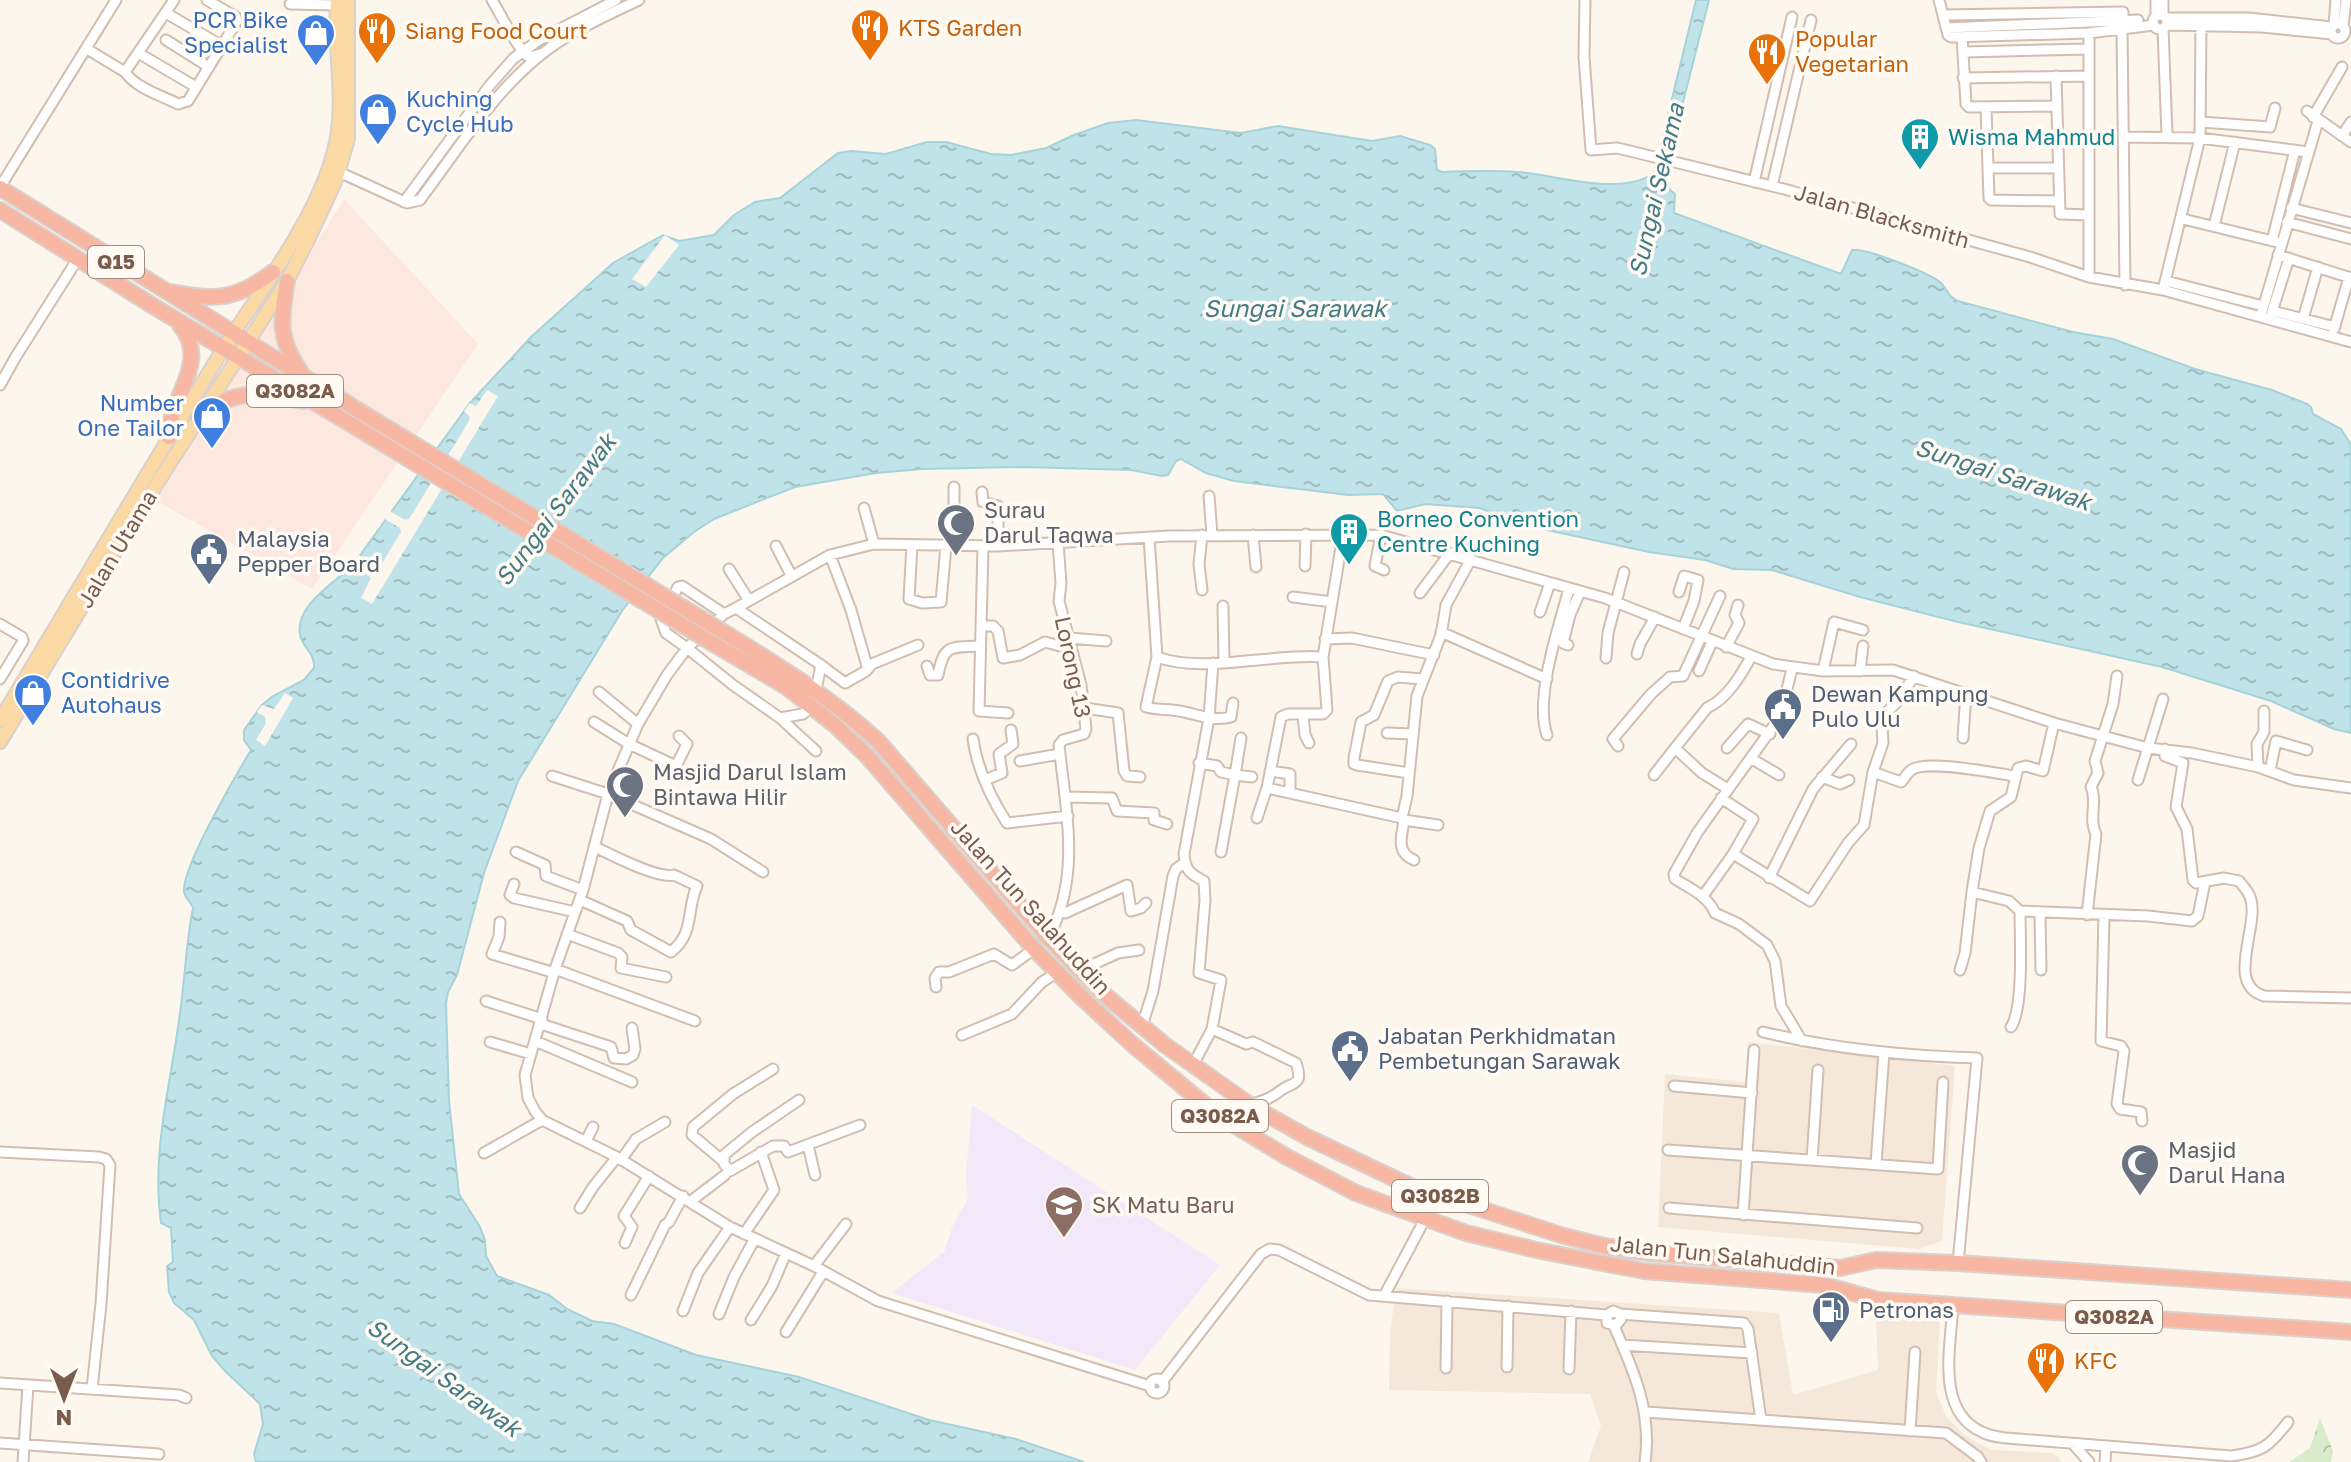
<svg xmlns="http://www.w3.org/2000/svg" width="2351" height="1462" viewBox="0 0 2351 1462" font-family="'Golos Text',sans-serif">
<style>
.residential{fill:#f5e8da}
.commercial{fill:#fde8e0}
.education{fill:#f3e8fa}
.forest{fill:url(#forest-crowns)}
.water{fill:url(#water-ripples);stroke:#a5d3da;stroke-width:2}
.pier{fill:#fdf6ec}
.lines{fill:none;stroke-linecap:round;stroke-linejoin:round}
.minor-casing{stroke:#d1beb0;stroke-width:13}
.major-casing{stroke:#dad1cd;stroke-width:16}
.highway-casing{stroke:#dad1cd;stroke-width:18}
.minor{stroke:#fff;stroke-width:9}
.major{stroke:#fbd9a5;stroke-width:12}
.highway{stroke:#f7b7a3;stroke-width:14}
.highway-bridge-casing{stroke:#dad1cd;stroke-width:18;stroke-linecap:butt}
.highway-bridge{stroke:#f7b7a3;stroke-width:14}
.labels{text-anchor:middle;stroke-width:7;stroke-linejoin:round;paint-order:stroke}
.shield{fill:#fffaf3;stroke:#a28b7f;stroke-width:2}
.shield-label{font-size:20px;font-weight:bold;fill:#7a5c4d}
.shop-label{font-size:22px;fill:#366cbe;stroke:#fffaf3;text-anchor:end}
.food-label{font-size:22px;fill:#c56008;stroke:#fffaf3;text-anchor:start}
.culture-label{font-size:22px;fill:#0d838f;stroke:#fffaf3;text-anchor:start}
.street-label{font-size:22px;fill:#7a5c4d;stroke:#fffaf3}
.worship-label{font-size:22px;fill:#5b616d;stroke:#fffaf3;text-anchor:start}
.service-label{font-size:22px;fill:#4e5e75;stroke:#fffaf3;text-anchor:start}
.education-label{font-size:22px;fill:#785e54;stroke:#fffaf3;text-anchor:start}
.water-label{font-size:24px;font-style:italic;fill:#437c86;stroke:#fffaf3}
</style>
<defs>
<pattern id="forest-crowns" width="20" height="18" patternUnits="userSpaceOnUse" patternTransform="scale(2)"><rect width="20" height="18" fill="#d8ecc9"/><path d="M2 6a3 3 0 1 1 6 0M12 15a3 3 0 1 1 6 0" fill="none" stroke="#b4c2a5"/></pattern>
<pattern id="water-ripples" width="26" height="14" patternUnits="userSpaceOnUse" patternTransform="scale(2)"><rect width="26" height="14" fill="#bfe3e8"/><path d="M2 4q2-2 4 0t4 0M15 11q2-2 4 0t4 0" fill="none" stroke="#a0bbbe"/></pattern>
</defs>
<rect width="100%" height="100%" fill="#fdf6ec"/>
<path class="residential" d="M1748 1042 1955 1066 1942 1241 1919 1249 1658 1227 1665 1074 1745 1082Z
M1396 1288 1779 1313 1793 1395 1878 1370 1876 1317 1940 1321 1936 1392 1946 1416 1964 1435 1991 1450 2054 1453 2062 1462H1588L1601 1426 1590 1394 1389 1390 1390 1334Z"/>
<path class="commercial" d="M344 199 478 344 312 589 155 500Z"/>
<path class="education" d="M972 1105 1220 1265 1135 1370 891 1293 944 1252 953 1225 968 1199 966 1176Z"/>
<path class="forest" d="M2320 1418 2333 1451 2331 1462H2289L2310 1448Z"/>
<path class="water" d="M1696 0H1709L1665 173 1670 190 1675 194 1674 213 1841 274 1852 250C1866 248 1930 273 1941 283 1948 290 1947 296 1958 301L2073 332 2113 339 2195 369 2272 390 2307 404 2311 407 2313 414 2341 429 2351 445V733L2334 729 2271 701 2162 667 1958 622 1860 597 1772 570 1733 569 1705 560 1649 552 1547 530 1518 523 1480 508 1425 504 1397 511 1383 494 1348 495 1234 481 1206 473 1181 459 1176 461 1168 475 1162 476 1131 470 1023 467 922 469 876 473 795 487 714 519 694 532 663 558 622 611 518 781 484 873 457 975 448 992 446 1003 449 1101 459 1194 480 1227 485 1240 486 1256 497 1276 549 1295 567 1309 592 1321 614 1324 696 1355 799 1377 929 1420 1016 1439 1084 1462H256L254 1454 263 1424 260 1404 225 1371 212 1356 194 1320 174 1303 169 1292 167 1266 173 1262 171 1228 161 1223C151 1151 171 1084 180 1013 185 978 186 943 193 908 191 902 185 898 184 892 181 869 237 773 251 750L244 740V730L262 705 273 696 304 680 314 668C315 652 302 648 300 634 295 605 336 582 353 565L470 403 531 337 613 263 663 235 679 241 714 235 734 215 755 202 780 198 838 153 851 151 886 154 927 142H946L991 154 1011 155 1046 148 1074 135 1108 123 1136 120 1241 133 1278 126 1372 141 1400 136 1430 145 1435 149 1437 170 1442 172C1467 171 1492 170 1518 172 1557 175 1620 197 1654 173Z"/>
<path class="pier" d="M665 235 679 245 646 287 632 279Z
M487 390 498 396 372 604 361 598 371 578 353 564 359 555 376 566 381 565 401 532 400 528 385 519 390 511 405 520 409 519 469 421 470 417 464 411 470 403 476 406Z
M285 693 293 698 265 746 256 740 266 723 265 717 257 712 262 705 274 709Z"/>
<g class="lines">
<g class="minor-casing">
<path id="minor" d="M492 0C500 13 519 52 529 57L540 54
M1585 0 1584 57 1591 150 1617 148 1630 151 1784 189 2030 257 2089 277 2163 290 2351 342
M1939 0 1948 35 1951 37 2089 33 2154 25
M2156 0V16
M290 4 336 5
M166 13 222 46
M2153 22a7 7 0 1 1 14 0a7 7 0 1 1-14 0Z
M1943 15 2123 12V21
M2163 15V0
M2166 18H2249L2332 27
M2331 31a7 7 0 1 1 14 0a7 7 0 1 1-14 0Z
M2167 25 2262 27 2332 34
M2334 25 2336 0
M2343 26 2346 0
M1946 28 2138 20
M2122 28 2125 285
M2163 28 2167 136
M1962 37 1966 104 1969 107 2057 106
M166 40 209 67
M87 49 125 72 174 0
M1963 52 2089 49
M140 54 196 87
M125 72C137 89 161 95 178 104L188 101 237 21 236 17 207 0
M2056 76 2060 214 2089 215
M1963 78 2089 76
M1986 107 1989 198 1991 200 2058 201
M2307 111 2351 142
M2313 117 2342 67
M2201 122 2270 127 2275 108
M2342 136 2351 122
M2123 137 2200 138 2308 152
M1988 168H2058
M339 172 407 203 420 200C459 148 495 89 547 50 574 30 609 14 639 0
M1754 182 1792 17
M1772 186 1811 20
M0 187 116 0
M404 202 490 85 514 58 539 40 616 0
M2291 208 2351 223
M2183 219 2281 243
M2287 222 2351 239
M2214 226 2235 142
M2272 241 2295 150
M2278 255 2351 278
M2089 277V33
M2166 281 2263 306
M2163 290 2200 138 2201 24
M2273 311 2335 327
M2261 315 2318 121
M2271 315 2289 258
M2303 319 2318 267
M2334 329 2349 277
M0 385 15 358 77 260
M954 487V546
M982 492 983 502 998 506V546
M1209 496 1212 535
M864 508 874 544
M1253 535 1256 567
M1381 535 1375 566 1384 570
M1149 537 1157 657 1146 707C1157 710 1168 709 1179 711 1197 714 1213 722 1231 717L1233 703
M912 545 909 599 922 603 941 602 946 546
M776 546 791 575
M983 546 979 711 1008 713
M830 555 851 610 867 666
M1305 566 1306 534
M729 569 748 599
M1202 590 1199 564 1202 535
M1679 592 1684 576 1698 580 1694 601 1683 629
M1420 593 1450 553
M1293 597 1332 602
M1223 606 1224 662
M1540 612 1550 583
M724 614 682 586 678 587 661 619 666 633 687 648 724 614 736 608
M0 624 22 637 23 641 0 679
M981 626H993L998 631 1003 658 1020 655 1045 642 1060 646 1071 643
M1441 632 1547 679
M1070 638 1106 641
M1325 639 1352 638 1434 655
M1568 645 1563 643 1570 615 1580 592
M1726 647 1739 623 1735 615 1738 605
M1637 654 1640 644 1655 617
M1157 657C1203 674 1273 653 1323 657L1327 710 1323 714H1288L1281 717 1267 788 1402 818 1407 796 1417 696 1441 635 1446 605 1471 559
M1323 657 1343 535
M1606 658 1608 633 1624 572
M821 665 845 683 866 671 872 664 918 645
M927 666 930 675H938C944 645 949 647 980 646
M1792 669 1780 717 1697 833 1674 874 1675 879C1690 888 1708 896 1715 913L1739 924 1767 945 1775 961 1781 1006 1802 1041
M1699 671 1712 642
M1823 671 1834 622 1863 630
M1860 671 1863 646
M1914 676 1898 701 1887 712 1882 727 1883 743 1873 772 1901 782C1905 778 1908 771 1913 769 1930 760 1994 773 2015 776
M816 690 821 665 736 608 830 555 874 544 998 546 1169 536 1381 535 1605 598 1773 664 1823 671 1893 670 2054 723 2148 748 2192 753 2258 767 2294 780 2351 788
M599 692 638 724
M1085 708 1118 713 1124 771 1127 776 1140 777
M1303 715 1305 735 1309 743
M780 718 803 714 813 706
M594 722 629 744 676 766 687 744 679 736
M2054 723 2043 771 2026 766 2018 768 2011 797 1990 811 1979 848 1972 892 2009 901 2020 911 2148 916 2192 921 2198 916 2205 882
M1387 733 1412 734
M1547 735C1534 698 1559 626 1569 589
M1963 738 1966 693
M973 739C977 768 991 798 1007 823L1068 816
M1618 746 1613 739 1651 694 1670 677 1683 676 1720 596
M1727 748 1748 724 1770 734
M2165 749V756L2183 763 2176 807 2187 829 2193 880 2196 883 2224 878 2239 881C2243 886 2248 891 2250 897 2261 924 2224 984 2264 996L2351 998
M816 751 780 718 733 685 687 648 667 675 638 724 608 794 583 890 555 969 525 1075 528 1098 535 1111 542 1120 617 1157 730 1227 814 1266 878 1301 1150 1386
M1752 759 1779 775
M1020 761 1060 754
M1199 763 1217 766 1221 772 1235 775 1241 738
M2258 767 2257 744 2264 732V711
M1270 771 1290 774V793
M2270 771 2276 741 2307 750
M1409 773 1357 765 1354 764V758L1361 722 1374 715 1388 681 1398 677 1422 679
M1654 775 1675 748
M552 776 608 794 711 839 763 872
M1822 777 1840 784 1849 780
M985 780 1002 773 999 754 1013 744 1011 730
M2138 780 2163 699
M1728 789 1702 773 1675 748 1707 708C1727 699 1741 675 1751 657
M1066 797 1112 798 1117 811 1154 813V820L1167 824
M1721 798 1753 819 1733 854 1810 901 1848 843 1864 825 1873 772
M1257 818 1267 788
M1402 818 1404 820C1402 836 1395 852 1414 860
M1404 820 1438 825
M516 852 545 865 546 876 583 890
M1221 852 1235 775 1252 777
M1769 878 1813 789 1851 744
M514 884 510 895 514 898 575 912
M1703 896 1733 854
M580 900 627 921 631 930 671 952C695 933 686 910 697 886L674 875C657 879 612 855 595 847
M1062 911 1065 913 1127 885 1131 911 1141 908 1146 903
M2040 914 2041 970
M2087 915 2096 834C2088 819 2098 801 2091 787L2098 773 2095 761 2113 704 2117 676
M2104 916 2101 1041 2121 1046 2124 1051 2117 1104 2120 1109 2141 1112 2142 1121
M500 922 499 937 492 954 555 973
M567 934 618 953 622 957 621 968 666 977
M1047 936C1054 932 1053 929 1056 921 1079 864 1065 804 1059 745L1063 740 1084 734 1086 729 1081 685 1059 601 1061 583 1058 543
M555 969 695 1021
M1081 970 1118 953 1139 950
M1960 970 1965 953 1972 892
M936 987 935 978 939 972H949L994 954 1012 965 1034 949
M486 1001 542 1019
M541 1024 611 1047 614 1058 626 1059 633 1055 635 1049 632 1028
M1142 1026 1153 991 1173 876 1176 869 1184 863
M2011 1027C2024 1007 2020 938 2020 911
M1212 1029 1246 1044 1253 1042 1296 1063C1304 1087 1293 1081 1280 1091 1270 1099 1262 1101 1250 1105
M1763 1032C1833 1049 1905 1056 1977 1058L1958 1263
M962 1035 1012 1014 1042 982 1056 973
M535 1041 632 1082
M490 1042 531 1054
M1193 1065 1212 1029 1221 980 1199 973 1205 900 1204 881C1190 874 1185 870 1184 854L1209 718 1213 663
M1674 1086 1752 1093
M799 1100 752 1132 724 1155V1164L730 1171 773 1146H784L788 1152 860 1125
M586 1141 593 1127
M808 1145 815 1175
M1668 1150 1938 1169 1943 1082
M0 1152 99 1157 106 1159 110 1165 101 1304 92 1389
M484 1153 542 1120
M621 1160 636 1139 665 1122
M1812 1160 1818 1070
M723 1161 692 1135 693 1127 733 1094 773 1069
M1876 1164 1884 1052
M691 1201 725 1175
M580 1208 593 1187 617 1157
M1669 1208 1917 1228
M1743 1215 1754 1050
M744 1234 774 1190 761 1152
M625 1243 632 1227 624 1216 649 1176
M814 1266 846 1224
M631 1295 665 1225 669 1222 683 1196
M1384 1296 1425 1219
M1953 1305C1951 1346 1935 1411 1982 1432 1989 1436 1998 1437 2006 1438L2231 1456C2262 1452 2269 1447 2288 1422
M683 1311 698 1273 730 1227
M719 1314 734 1277 754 1240
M1620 1314 1621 1319 1616 1325 1607 1323V1315L1613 1311 1620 1314 1744 1323 1748 1329 1761 1420
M751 1320 772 1286 786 1253
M1614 1326C1634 1371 1652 1412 1645 1462
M786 1332 823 1272
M1622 1345 1752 1353
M1507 1367 1508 1306
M1446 1368 1447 1301
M1569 1369 1571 1311
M1150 1386a7 7 0 1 1 14 0a7 7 0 1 1-14 0Z
M1162 1382 1261 1254 1270 1249 1279 1250 1369 1295 1607 1315
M0 1383 179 1395 186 1398
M1646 1412 1946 1433 1978 1457 1981 1462
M1910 1431 1915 1352
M0 1443 159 1454
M2073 1444 2089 1462
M23 1462 28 1385
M2105 1462 2106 1446"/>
</g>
<g class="major-casing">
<path id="major" d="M0 720C74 597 147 473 222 351 260 291 316 220 334 151 347 102 333 50 337 0
M0 742 154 488 287 281 310 236 336 180 348 139V0"/>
</g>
<g class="highway-casing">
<path id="highway" d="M0 188 361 412
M0 210 158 309 354 426
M287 281C281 319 277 337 300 371
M171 292C215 301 236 300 273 272
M198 418C205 413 212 407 220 403 247 388 274 397 304 401
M169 437C169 395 211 364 180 325
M725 633C779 666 831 698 878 741L1047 936 1099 990 1130 1016 1165 1045 1250 1105 1307 1137 1410 1186 1564 1236 1604 1246 1651 1253 1840 1268 1876 1260 1958 1263 2351 1290
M717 646 785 686 836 726 868 757 1034 949 1081 997 1132 1044 1216 1114 1287 1157 1356 1193 1397 1208 1466 1233 1536 1250 1644 1271 1824 1285 1878 1300 2351 1332"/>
</g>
<use href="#minor" class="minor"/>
<use href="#major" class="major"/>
<use href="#highway" class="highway"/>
<g class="highway-bridge-casing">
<path id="highway-bridge" d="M361 412 725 633
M354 426 717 646"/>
</g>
<use href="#highway-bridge" class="highway-bridge"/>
</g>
<defs>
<g id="restaurant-pin" transform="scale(2)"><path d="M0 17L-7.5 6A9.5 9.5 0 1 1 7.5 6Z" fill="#e8710a" stroke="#fffaf3"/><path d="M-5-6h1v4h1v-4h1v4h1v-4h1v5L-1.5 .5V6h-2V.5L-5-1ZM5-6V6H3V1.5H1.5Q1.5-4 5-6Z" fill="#fff"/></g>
<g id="shop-pin" transform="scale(2)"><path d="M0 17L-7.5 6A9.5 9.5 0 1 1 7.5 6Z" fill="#3f7fe0" stroke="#fffaf3"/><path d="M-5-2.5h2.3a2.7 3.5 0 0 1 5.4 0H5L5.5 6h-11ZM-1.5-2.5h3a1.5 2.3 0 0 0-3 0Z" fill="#fff"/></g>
<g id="building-pin" transform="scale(2)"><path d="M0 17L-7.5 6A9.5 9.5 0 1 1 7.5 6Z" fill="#0f9aa8" stroke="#fffaf3"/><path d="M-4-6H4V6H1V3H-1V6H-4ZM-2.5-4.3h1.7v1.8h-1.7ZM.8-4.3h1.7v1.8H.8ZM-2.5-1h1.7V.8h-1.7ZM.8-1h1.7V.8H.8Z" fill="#fff"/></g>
<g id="mosque-pin" transform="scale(2)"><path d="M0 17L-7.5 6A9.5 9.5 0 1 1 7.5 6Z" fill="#6b7280" stroke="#fffaf3"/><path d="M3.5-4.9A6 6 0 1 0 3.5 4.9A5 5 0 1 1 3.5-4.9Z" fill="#fff"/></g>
<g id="civic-pin" transform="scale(2)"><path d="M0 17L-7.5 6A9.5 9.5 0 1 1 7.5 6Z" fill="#5c6f8a" stroke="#fffaf3"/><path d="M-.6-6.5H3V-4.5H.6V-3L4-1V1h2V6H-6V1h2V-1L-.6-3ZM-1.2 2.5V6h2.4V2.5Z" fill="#fff"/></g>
<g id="school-pin" transform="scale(2)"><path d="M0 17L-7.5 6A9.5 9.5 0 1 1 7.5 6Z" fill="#8d6e63" stroke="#fffaf3"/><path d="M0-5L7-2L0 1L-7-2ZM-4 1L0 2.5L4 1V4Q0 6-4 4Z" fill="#fff"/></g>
<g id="fuel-pin" transform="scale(2)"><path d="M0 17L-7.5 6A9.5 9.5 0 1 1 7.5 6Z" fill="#5c6f8a" stroke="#fffaf3"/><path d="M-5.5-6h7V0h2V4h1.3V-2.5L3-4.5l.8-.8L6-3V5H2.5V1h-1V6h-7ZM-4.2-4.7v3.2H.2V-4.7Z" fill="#fff"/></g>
</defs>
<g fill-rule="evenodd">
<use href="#restaurant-pin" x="870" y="28"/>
<use href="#restaurant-pin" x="377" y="31"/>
<use href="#shop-pin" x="316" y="33"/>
<use href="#restaurant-pin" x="1767" y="52"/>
<use href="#shop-pin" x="378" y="112"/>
<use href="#building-pin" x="1920" y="137"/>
<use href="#shop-pin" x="212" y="416"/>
<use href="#mosque-pin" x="956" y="523"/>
<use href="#building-pin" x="1349" y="532"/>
<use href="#civic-pin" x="209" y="552"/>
<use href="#shop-pin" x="33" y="693"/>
<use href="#civic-pin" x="1783" y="707"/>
<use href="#mosque-pin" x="625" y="785"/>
<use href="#civic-pin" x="1350" y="1049"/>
<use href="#mosque-pin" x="2140" y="1163"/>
<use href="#school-pin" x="1064" y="1205"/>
<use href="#fuel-pin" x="1831" y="1310"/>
<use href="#restaurant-pin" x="2046" y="1361"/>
</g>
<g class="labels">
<g class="shield">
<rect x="88" y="246" width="56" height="32" rx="6"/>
<rect x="247" y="375" width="96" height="32" rx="6"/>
<rect x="1172" y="1100" width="96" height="32" rx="6"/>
<rect x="1392" y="1180" width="96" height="32" rx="6"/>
<rect x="2066" y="1301" width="96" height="32" rx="6"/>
</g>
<g class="shield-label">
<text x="116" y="269">Q15</text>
<text x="295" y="398">Q3082A</text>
<text x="1220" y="1123">Q3082A</text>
<text x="1440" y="1203">Q3082B</text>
<text x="2114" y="1324">Q3082A</text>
</g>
<g class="shop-label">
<text x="288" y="28">PCR Bike<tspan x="288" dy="25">Specialist</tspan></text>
<text x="406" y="107" text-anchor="start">Kuching<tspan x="406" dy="25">Cycle Hub</tspan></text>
<text x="184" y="411">Number<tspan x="184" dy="25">One Tailor</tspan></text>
<text x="61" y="688" text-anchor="start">Contidrive<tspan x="61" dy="25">Autohaus</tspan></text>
</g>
<g class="food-label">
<text x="898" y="36">KTS Garden</text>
<text x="405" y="39">Siang Food Court</text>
<text x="1795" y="47">Popular<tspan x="1795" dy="25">Vegetarian</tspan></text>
<text x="2074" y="1369">KFC</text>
</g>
<g class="culture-label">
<text x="1948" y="145">Wisma Mahmud</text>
<text x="1377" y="527">Borneo Convention<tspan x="1377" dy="25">Centre Kuching</tspan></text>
</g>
<g class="street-label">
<text transform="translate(1882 216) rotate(16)" y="8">Jalan Blacksmith</text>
<text transform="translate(117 549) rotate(-59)" y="8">Jalan Utama</text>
<text transform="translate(1073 667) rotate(78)" y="8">Lorong 13</text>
<text transform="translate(1031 907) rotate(48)" y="8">Jalan Tun Salahuddin</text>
<text transform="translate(1723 1255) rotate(6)" y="8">Jalan Tun Salahuddin</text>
</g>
<g class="worship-label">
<text x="984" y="518">Surau<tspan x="984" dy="25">Darul Taqwa</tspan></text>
<text x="653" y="780">Masjid Darul Islam<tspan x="653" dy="25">Bintawa Hilir</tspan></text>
<text x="2168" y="1158">Masjid<tspan x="2168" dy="25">Darul Hana</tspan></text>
</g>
<g class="service-label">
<text x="237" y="547">Malaysia<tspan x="237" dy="25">Pepper Board</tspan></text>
<text x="1811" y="702">Dewan Kampung<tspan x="1811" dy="25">Pulo Ulu</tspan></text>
<text x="1378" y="1044">Jabatan Perkhidmatan<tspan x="1378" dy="25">Pembetungan Sarawak</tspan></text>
<text x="1859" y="1318">Petronas</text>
</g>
<g class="education-label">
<text x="1092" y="1213">SK Matu Baru</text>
</g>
<g class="water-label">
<text transform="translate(1657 190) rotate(-77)" y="8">Sungai Sekama</text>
<text x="1295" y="317">Sungai Sarawak</text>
<text transform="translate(2003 475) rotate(18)" y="8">Sungai Sarawak</text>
<text transform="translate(556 510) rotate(-53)" y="8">Sungai Sarawak</text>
<text transform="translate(444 1378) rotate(36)" y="8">Sungai Sarawak</text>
</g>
</g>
<g transform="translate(64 1398) rotate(180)" stroke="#fffaf3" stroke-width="6" paint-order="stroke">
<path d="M0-6L14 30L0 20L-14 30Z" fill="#7a5c4d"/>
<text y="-12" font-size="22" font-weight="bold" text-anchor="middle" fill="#7a5c4d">N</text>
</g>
</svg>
